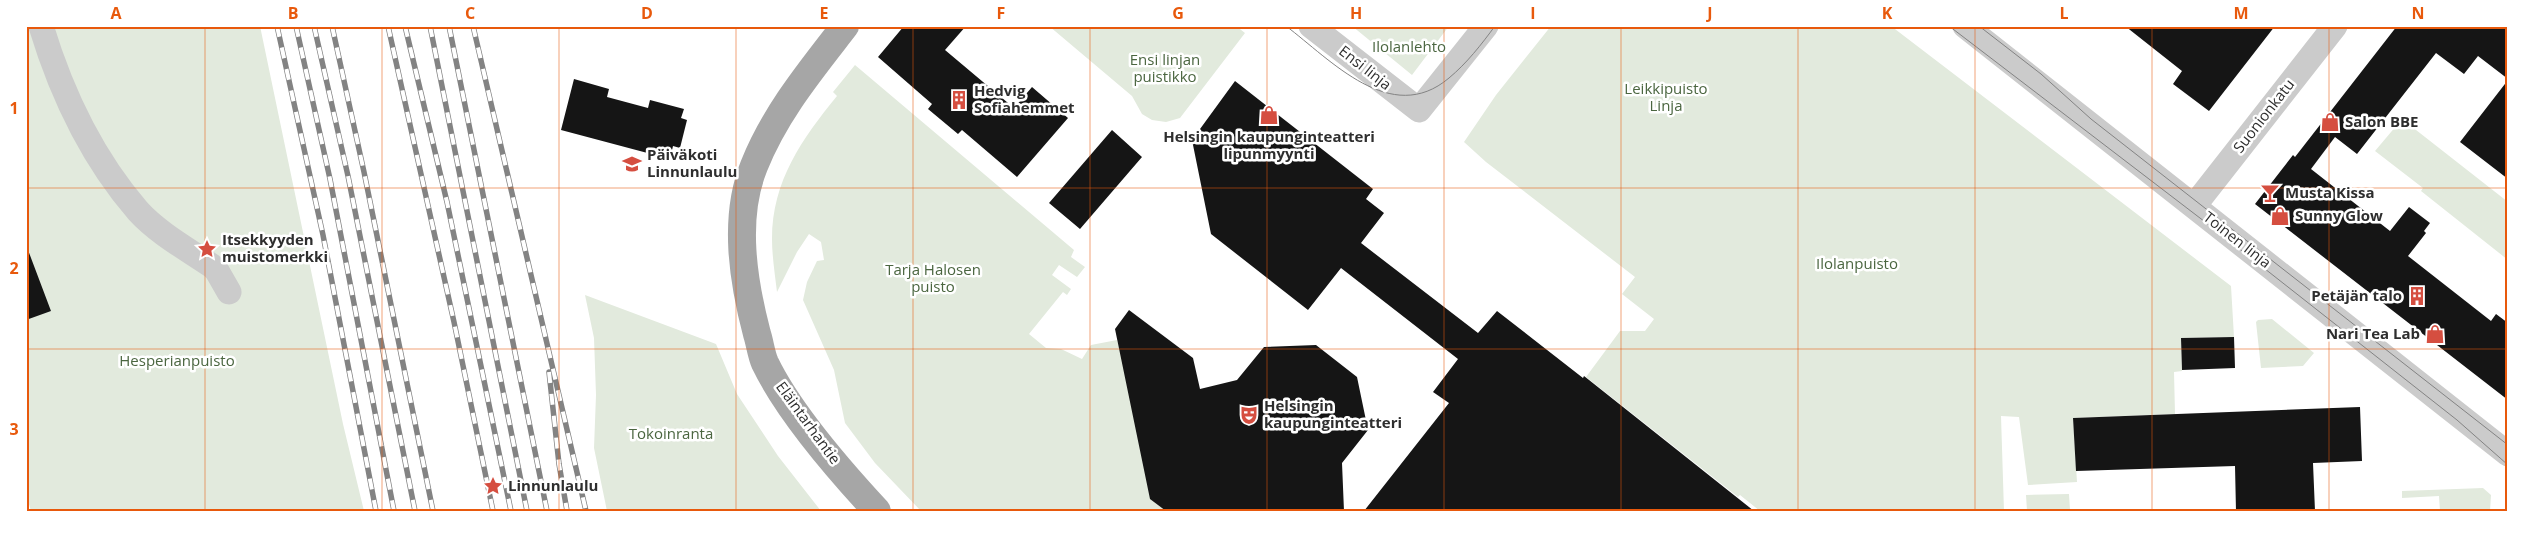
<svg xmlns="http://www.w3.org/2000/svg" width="2534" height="537" viewBox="0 0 2534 537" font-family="'Open Sans',sans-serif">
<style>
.green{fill:#e2eadd}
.building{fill:#151515}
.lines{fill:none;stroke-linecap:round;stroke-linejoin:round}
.minor{stroke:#cbcbcb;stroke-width:25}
.major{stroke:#a6a6a6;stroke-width:28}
.tram{stroke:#838383;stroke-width:1}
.rail-casing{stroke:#838383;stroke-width:5.5}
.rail{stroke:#fff;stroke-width:4;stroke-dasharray:11;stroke-linecap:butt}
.grid{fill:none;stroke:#e8590c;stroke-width:1;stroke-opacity:0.55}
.labels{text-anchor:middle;stroke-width:5;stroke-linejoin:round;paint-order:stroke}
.park-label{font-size:15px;fill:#4b6640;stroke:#fff}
.street-label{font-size:15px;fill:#2e2e2e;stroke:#fff}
.poi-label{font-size:15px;font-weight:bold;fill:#2e2e2e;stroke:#fff;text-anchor:start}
.neatline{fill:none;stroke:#e8590c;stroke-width:2}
.grid-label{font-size:16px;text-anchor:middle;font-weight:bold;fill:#e8590c}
</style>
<rect width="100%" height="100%" fill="#fff"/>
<path class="green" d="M26 26H260L343 424 364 511H31L26 494Z
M1049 26H1236L1245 33 1180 118 1166 122 1152 120 1142 114 1132 96Z
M1352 26H1449L1412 75Z
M1551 26H1891L2231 286 2234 337 2181 338 2182 371 2174 372 2175 414 2073 418 2077 482 2028 485 2019 417 2001 416 2004 511H1760L1740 495 1738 497 1586 377 1620 331H1645L1654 319 1622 294 1635 277 1486 162 1464 142 1496 95Z
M855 65 1074 250 1071 257 1085 267 1077 277 1059 265 1052 275 1071 289 1067 295 1063 292 1029 334 1046 348 1061 349 1082 359 1091 345 1117 340 1166 511H921L875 463 845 423 834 370 803 300 807 282 817 261 824 260 821 242 809 234 797 252 777 292C775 275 772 256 772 239 772 181 802 139 837 96L833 92Z
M2402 119 2508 202V260L2421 191 2423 188 2375 151Z
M585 295 716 344 737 394 778 456 821 511H607L594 448 596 395 594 338Z
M2272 319 2314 353 2303 366 2261 368 2256 322 2258 320Z
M2483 488 2491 495 2490 511H2440L2439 496 2402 498V491Z
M2069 494 2070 510 2027 511 2026 495Z"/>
<path class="building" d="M904 26H966L945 50 1014 108 1032 87 1068 118 1017 177 962 130 958 134 928 109 932 104 878 57Z
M2125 26H2275L2209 111 2173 84 2182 71Z
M2397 26H2508V79L2478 56 2464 74 2436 53 2357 154 2335 137 2311 169 2390 231 2409 207 2430 223 2424 231 2426 233 2408 256 2491 321 2496 314 2508 323V400L2255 204 2293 155 2295 157Z
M574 79 609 89 607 97 648 108 650 100 684 109 681 118 687 120 680 148 673 146 670 159 561 130Z
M2508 80V179L2460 142Z
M1235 81 1373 189 1366 199 1384 213 1361 243 1478 333 1497 311 1583 378 1584 376 1754 511H1364L1449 403 1433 392 1458 359 1341 268 1308 310 1211 234 1192 140Z
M1112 130 1142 157 1080 229 1049 203Z
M28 250 51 311 26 320V251Z
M1129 310 1193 358 1200 389 1237 380 1264 347 1316 345 1357 377 1368 430 1342 463 1344 511H1166L1150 499 1115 329Z
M2234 337 2235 368 2182 370 2181 338Z
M2360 407 2362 461 2313 463 2315 511H2236L2235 466 2076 471 2073 418Z"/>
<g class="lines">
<path class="minor" d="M41 26C61 92 93 159 138 211 158 233 187 249 212 266L217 271 229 292
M1311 26 1419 110 1486 26
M1965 26 2508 454
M2194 206 2335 26"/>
<path class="major" d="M845 26C811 70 775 113 754 166 733 218 743 281 757 334 760 343 761 354 765 363 789 413 839 470 877 511"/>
<path class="tram" d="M1286 26C1331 60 1391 127 1449 78 1467 63 1481 45 1495 26
M1949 26 2213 228 2457 420 2508 465
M1979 26 2041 74 2091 119 2508 445"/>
<g class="rail-casing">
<path id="rail" d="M277 26 323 235 376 511
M296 26 330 179 394 511
M314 26 348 176 415 511
M332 26 364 172 433 511
M388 26 454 322 493 511
M405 26 447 202 511 511
M430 26 527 511
M449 26 547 511
M473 26 586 511
M549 372 559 464 567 511"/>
</g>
<use href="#rail" class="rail"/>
</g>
<path class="grid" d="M205 26V511M382 26V511M559 26V511M736 26V511M913 26V511M1090 26V511M1267 26V511M1444 26V511M1621 26V511M1798 26V511M1975 26V511M2152 26V511M2329 26V511M26 188H2508M26 349H2508"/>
<defs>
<g id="building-bare" transform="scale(1.5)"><path d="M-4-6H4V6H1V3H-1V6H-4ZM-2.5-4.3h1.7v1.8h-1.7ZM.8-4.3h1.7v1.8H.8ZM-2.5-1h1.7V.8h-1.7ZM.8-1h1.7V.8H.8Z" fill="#d54e40" stroke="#fff" stroke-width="2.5" paint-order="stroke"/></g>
<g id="shop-bare" transform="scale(1.5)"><path d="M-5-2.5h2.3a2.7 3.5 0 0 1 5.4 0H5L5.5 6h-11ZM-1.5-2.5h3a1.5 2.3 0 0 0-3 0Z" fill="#d54e40" stroke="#fff" stroke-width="2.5" paint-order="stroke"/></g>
<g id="school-bare" transform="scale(1.5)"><path d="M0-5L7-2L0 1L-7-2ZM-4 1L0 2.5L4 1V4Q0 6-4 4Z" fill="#d54e40" stroke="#fff" stroke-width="2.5" paint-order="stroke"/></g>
<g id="bar-bare" transform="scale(1.5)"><path d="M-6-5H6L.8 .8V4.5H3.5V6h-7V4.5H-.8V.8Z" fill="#d54e40" stroke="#fff" stroke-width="2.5" paint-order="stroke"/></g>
<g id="sight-bare" transform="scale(1.5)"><path d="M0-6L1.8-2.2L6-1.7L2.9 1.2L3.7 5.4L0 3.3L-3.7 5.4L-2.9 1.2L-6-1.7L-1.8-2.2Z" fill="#d54e40" stroke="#fff" stroke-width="2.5" paint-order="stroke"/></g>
<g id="theatre-bare" transform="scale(1.5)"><path d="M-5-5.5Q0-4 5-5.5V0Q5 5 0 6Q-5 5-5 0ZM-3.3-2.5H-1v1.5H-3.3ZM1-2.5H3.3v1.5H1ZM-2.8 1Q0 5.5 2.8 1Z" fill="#d54e40" stroke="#fff" stroke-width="2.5" paint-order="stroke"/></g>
</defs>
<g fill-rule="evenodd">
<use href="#building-bare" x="959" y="100"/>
<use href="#shop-bare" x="1269" y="115"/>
<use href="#shop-bare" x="2330" y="122"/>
<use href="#school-bare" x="632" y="164"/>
<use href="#bar-bare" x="2270" y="193"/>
<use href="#shop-bare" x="2280" y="216"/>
<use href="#sight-bare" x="207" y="249"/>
<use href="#building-bare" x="2417" y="296"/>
<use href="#shop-bare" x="2435" y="334"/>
<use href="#theatre-bare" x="1249" y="415"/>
<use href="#sight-bare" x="493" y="486"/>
</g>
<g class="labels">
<g class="park-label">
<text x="1409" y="52">Ilolanlehto</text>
<text x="1165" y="65">Ensi linjan<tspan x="1165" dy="17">puistikko</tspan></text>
<text x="1666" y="94">Leikkipuisto<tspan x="1666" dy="17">Linja</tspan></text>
<text x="1857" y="269">Ilolanpuisto</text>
<text x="933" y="275">Tarja Halosen<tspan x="933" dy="17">puisto</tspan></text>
<text x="177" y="366">Hesperianpuisto</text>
<text x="671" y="439">Tokoinranta</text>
</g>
<g class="street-label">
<text transform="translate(1365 68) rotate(38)" y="5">Ensi linja</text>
<text transform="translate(2264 116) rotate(-52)" y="5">Suonionkatu</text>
<text transform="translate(2237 240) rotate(38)" y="5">Toinen linja</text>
<text transform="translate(808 423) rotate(54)" y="5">Eläintarhantie</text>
</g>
<g class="poi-label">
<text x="974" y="96">Hedvig<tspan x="974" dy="17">Sofiahemmet</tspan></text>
<text x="2345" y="127">Salon BBE</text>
<text x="1269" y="142" text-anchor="middle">Helsingin kaupunginteatteri<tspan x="1269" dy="17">lipunmyynti</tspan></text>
<text x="647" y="160">Päiväkoti<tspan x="647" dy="17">Linnunlaulu</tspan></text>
<text x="2285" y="198">Musta Kissa</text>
<text x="2295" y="221">Sunny Glow</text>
<text x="222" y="245">Itsekkyyden<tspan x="222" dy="17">muistomerkki</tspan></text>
<text x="2402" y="301" text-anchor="end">Petäjän talo</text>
<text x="2420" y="339" text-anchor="end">Nari Tea Lab</text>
<text x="1264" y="411">Helsingin<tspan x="1264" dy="17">kaupunginteatteri</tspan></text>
<text x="508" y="491">Linnunlaulu</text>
</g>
</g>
<rect width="2534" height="537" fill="none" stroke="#ffffff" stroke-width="55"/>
<rect x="28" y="28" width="2478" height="482" class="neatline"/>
<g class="grid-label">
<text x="116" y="19">A</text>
<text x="293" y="19">B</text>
<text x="470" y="19">C</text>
<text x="647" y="19">D</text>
<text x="824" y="19">E</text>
<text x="1001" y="19">F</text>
<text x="1178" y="19">G</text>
<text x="1356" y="19">H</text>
<text x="1533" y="19">I</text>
<text x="1710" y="19">J</text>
<text x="1887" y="19">K</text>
<text x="2064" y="19">L</text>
<text x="2241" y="19">M</text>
<text x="2418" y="19">N</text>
<text x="14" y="114">1</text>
<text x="14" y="274">2</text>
<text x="14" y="435">3</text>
</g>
</svg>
